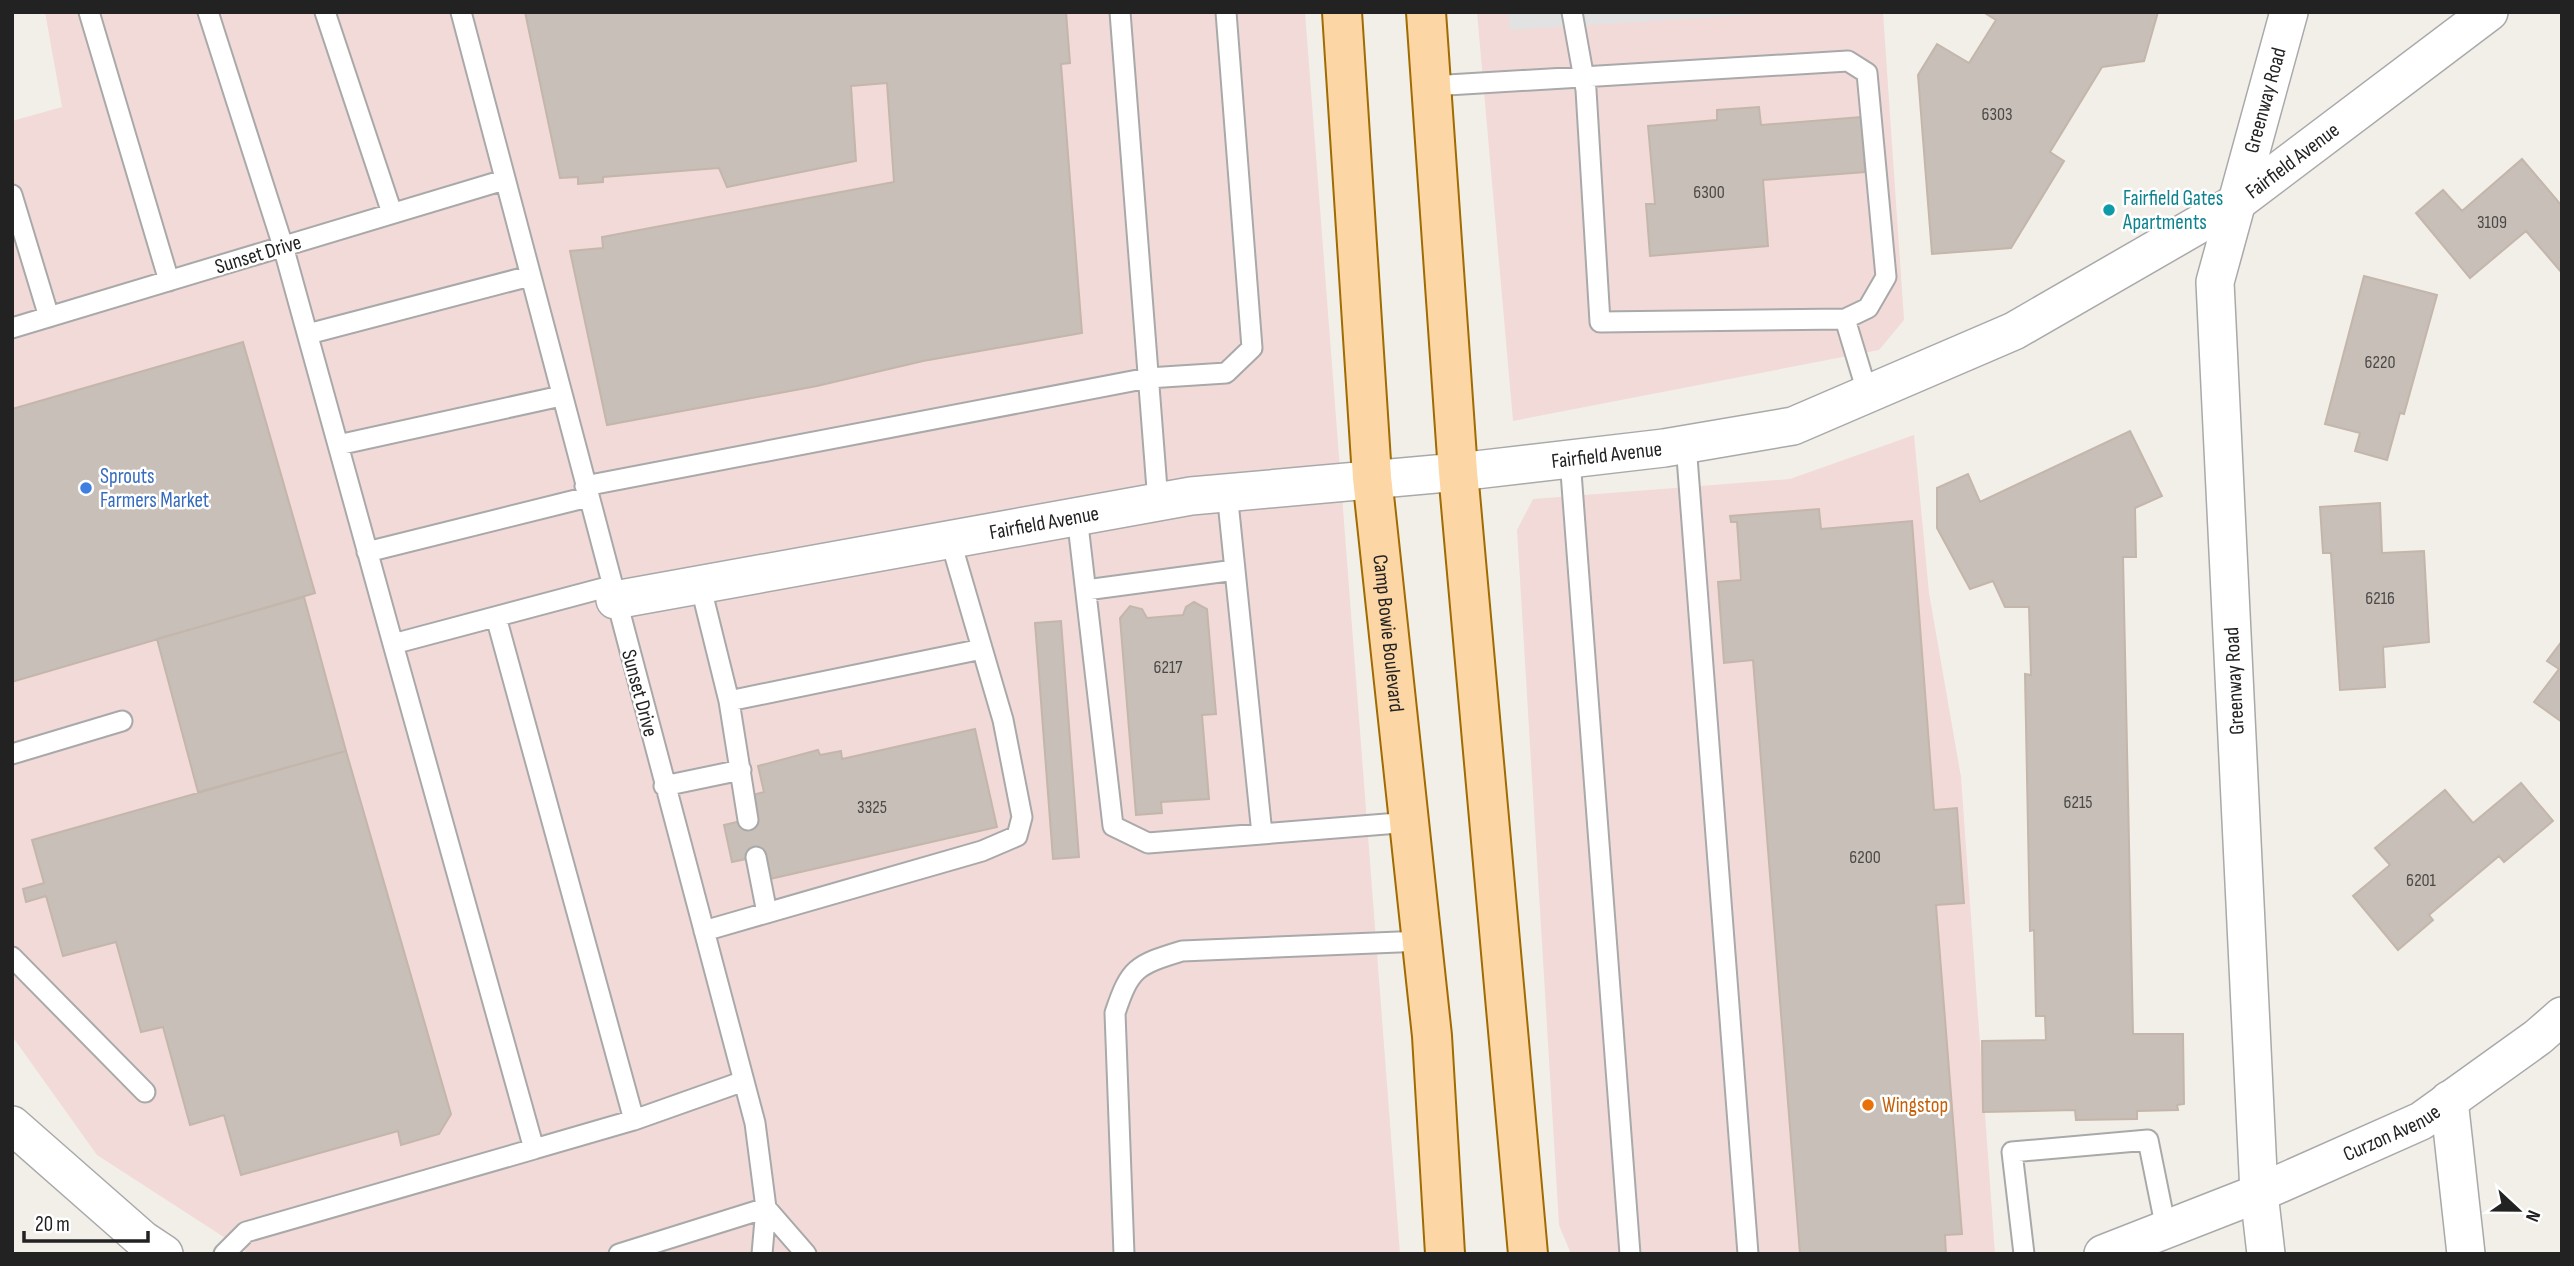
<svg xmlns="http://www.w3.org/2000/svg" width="2574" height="1266" viewBox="0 0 2574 1266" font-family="'Sofia Sans Condensed',sans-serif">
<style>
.commercial{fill:#f2dad9}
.parking{fill:#e2e2e2}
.building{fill:#c7bfb8;stroke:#c4b6ab;stroke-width:2}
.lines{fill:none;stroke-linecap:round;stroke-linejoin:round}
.service-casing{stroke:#a9a9a9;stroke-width:23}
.minor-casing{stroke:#a9a9a9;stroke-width:40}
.primary-casing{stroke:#a06b00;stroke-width:42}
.service{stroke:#fff;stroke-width:19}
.minor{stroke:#fff;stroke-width:37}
.primary{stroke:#fcd6a4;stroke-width:38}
.culture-dot{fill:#0f9aa8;stroke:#fff;stroke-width:2.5}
.shop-dot{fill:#3f7fe0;stroke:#fff;stroke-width:2.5}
.food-dot{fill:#e8710a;stroke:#fff;stroke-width:2.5}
.labels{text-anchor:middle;stroke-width:5;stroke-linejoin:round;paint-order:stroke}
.number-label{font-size:18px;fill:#4b4948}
.street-label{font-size:21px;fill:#222;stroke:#fff}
.culture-label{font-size:21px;fill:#0d838f;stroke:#fff;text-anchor:start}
.shop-label{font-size:21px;fill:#366cbe;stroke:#fff;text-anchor:start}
.food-label{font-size:21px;fill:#c56008;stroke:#fff;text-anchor:start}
</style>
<rect width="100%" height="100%" fill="#f2efe9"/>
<path class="commercial" d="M45 12H1305L1400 1254H250L97 1155 12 1036V121L62 107Z
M1477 12H1883L1904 320 1879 350 1513 421Z
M1914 435 1929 593 1961 777 1995 1254H1571L1559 1225 1517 530 1533 499 1790 479Z"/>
<path class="parking" d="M1508 12H1795L1510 30Z"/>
<path class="building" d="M525 12H1066L1070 63 1061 64 1082 333 923 361 817 386 607 425 570 251 603 248 602 237 894 182 887 83 851 86 856 161 727 187 719 168 603 177V182L578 184V177L560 178Z
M1983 12H2158L2144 61 2102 67 2050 152 2064 161 2011 248 1932 254 1918 75 1937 44 1969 63 1996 20Z
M1759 107 1761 125 1861 117 1865 172 1763 180 1768 246 1650 256 1646 204H1655L1648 126 1717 120V110Z
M2522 159 2562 206V273L2526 231 2470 278 2416 213 2443 190 2462 211Z
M2364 276 2437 295 2404 414 2400 413 2387 460 2355 451 2360 433 2325 424Z
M243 342 315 593 12 682V409Z
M2130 431 2162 496 2135 508 2136 557H2123L2133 1034H2183L2184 1104 2177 1105 2178 1110 2137 1111V1119L2076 1120 2075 1110 1983 1112 1982 1041 2046 1040 2045 1016H2036L2034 930 2030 931 2025 674 2031 675 2029 607H2005L1993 581 1970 589 1937 528V488L1968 474 1980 502Z
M2380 503 2382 553 2424 551 2429 642 2383 647 2385 687 2340 690 2331 553H2323L2320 507Z
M1819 509 1821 529 1912 521 1934 810 1957 808 1964 903 1936 905 1962 1234 1945 1235 1946 1254H1800L1753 660 1724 663 1718 582 1741 580 1737 522H1731L1730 516Z
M304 597 346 751 198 792 157 639Z
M1194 602 1207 609 1216 714 1202 715 1209 799 1161 802 1162 813 1136 815 1120 618 1130 606 1142 609 1147 618 1183 615 1186 607Z
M1061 621 1079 857 1053 859 1035 623Z
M2562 641V722L2534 702 2559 669 2547 661Z
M975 729 997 827 770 879 765 855 732 862 724 825 754 818 749 796 764 792 758 766 818 750 820 755 841 751 842 759Z
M346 751 451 1114 439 1134 401 1145 398 1131 241 1175 224 1115 190 1125 163 1027 141 1032 116 942 63 956 46 896 26 902 23 889 44 883 32 840Z
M2521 783 2553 821 2504 862 2499 856 2429 915 2433 920 2398 950 2353 896 2390 865 2375 848 2445 790 2473 823Z"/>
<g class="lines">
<g class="service-casing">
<path id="service" d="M89 12 169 281
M208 12 283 246 393 644
M325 12 392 213
M461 12 755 1123 766 1208 806 1254
M1120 12 1158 502
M1572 12 1586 90 1600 322 1845 319 1868 395
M1431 86 1848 61 1867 73 1886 277 1868 308 1845 319
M12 195 49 317
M12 328 504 180
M308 334 530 276
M1686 444 1748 1254
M338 445 561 396
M1570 459 1630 1254
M585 486 1148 378 1226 373 1252 348 1226 12
M1227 492 1262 834
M1077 516 1113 826 1148 843 1411 822
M367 552 588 497
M700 584 729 701 748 820
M1086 590 1235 570
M496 617 634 1120
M729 701 982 649
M12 754 122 721
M664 786 741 770
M756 857 767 913
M704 931 982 851 1017 836 1022 817 1003 720 950 539
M12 957 145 1092
M534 1149 634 1120 744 1081
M224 1254 246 1232 534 1149 393 644 611 586
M619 1254 766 1208 762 1254
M1124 1254 1115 1013C1130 968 1136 965 1182 951L1423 941
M2024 1254 2012 1152 2148 1140 2166 1229"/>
</g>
<g class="minor-casing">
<g id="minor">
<path id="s1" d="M615 600 1191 496 1458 472 1664 448 1793 426 2014 331 2236 203 2489 12"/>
<path d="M2449 1100 2466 1254"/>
<path d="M12 1125 143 1240 164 1254"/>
<path id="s2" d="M2103 1254 2259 1193 2421 1121 2538 1037 2562 1016"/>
<path id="s3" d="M2266 1254 2259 1193 2215 282 2289 12"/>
</g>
</g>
<g class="primary-casing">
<g id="primary">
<path id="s4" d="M1342 12 1372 477 1432 1036 1445 1254"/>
<path d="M1426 12 1458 472 1528 1254"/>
</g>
</g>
<use href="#service" class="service"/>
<use href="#minor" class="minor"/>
<use href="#primary" class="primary"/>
</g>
<circle class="culture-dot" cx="2109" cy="210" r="7"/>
<circle class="shop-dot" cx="86" cy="488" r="7"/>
<circle class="food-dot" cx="1868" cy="1105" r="7"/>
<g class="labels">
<g class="number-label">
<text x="1997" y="120">6303</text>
<text x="1709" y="198">6300</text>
<text x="2492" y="228">3109</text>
<text x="2380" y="368">6220</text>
<text x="2380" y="604">6216</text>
<text x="1168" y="673">6217</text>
<text x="2078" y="808">6215</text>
<text x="872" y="813">3325</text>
<text x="1865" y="863">6200</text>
<text x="2421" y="886">6201</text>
</g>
<g class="street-label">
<text dy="7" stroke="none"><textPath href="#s3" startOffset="1162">Greenway Road</textPath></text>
<text dy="7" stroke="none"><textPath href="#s1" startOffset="1759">Fairfield Avenue</textPath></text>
<text transform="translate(258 254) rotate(-17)" y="7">Sunset Drive</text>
<text dy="7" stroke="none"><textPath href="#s1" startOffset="1003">Fairfield Avenue</textPath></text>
<text dy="7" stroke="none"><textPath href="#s1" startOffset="436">Fairfield Avenue</textPath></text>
<text dy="7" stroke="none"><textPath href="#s4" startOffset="623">Camp Bowie Boulevard</textPath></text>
<text transform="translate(2234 681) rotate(-93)" y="7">Greenway Road</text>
<text transform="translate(640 693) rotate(75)" y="7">Sunset Drive</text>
<text dy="7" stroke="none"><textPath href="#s2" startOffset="313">Curzon Avenue</textPath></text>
</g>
<g class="culture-label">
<text x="2123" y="205">Fairfield Gates<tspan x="2123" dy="24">Apartments</tspan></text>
</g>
<g class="shop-label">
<text x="100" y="483">Sprouts<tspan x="100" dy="24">Farmers Market</tspan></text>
</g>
<g class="food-label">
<text x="1882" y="1112">Wingstop</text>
</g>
</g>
<rect width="2574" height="1266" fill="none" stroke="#222222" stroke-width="28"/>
<g transform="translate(2518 1210) rotate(112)" stroke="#ffffff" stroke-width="5" paint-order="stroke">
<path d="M0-5L12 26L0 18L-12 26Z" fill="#222222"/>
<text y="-10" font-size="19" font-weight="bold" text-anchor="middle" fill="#222222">N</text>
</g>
<path d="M24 1231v10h124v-10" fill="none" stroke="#222222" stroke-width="3.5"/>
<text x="35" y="1231" font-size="21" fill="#222222" stroke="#ffffff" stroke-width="5" paint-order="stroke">20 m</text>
</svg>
